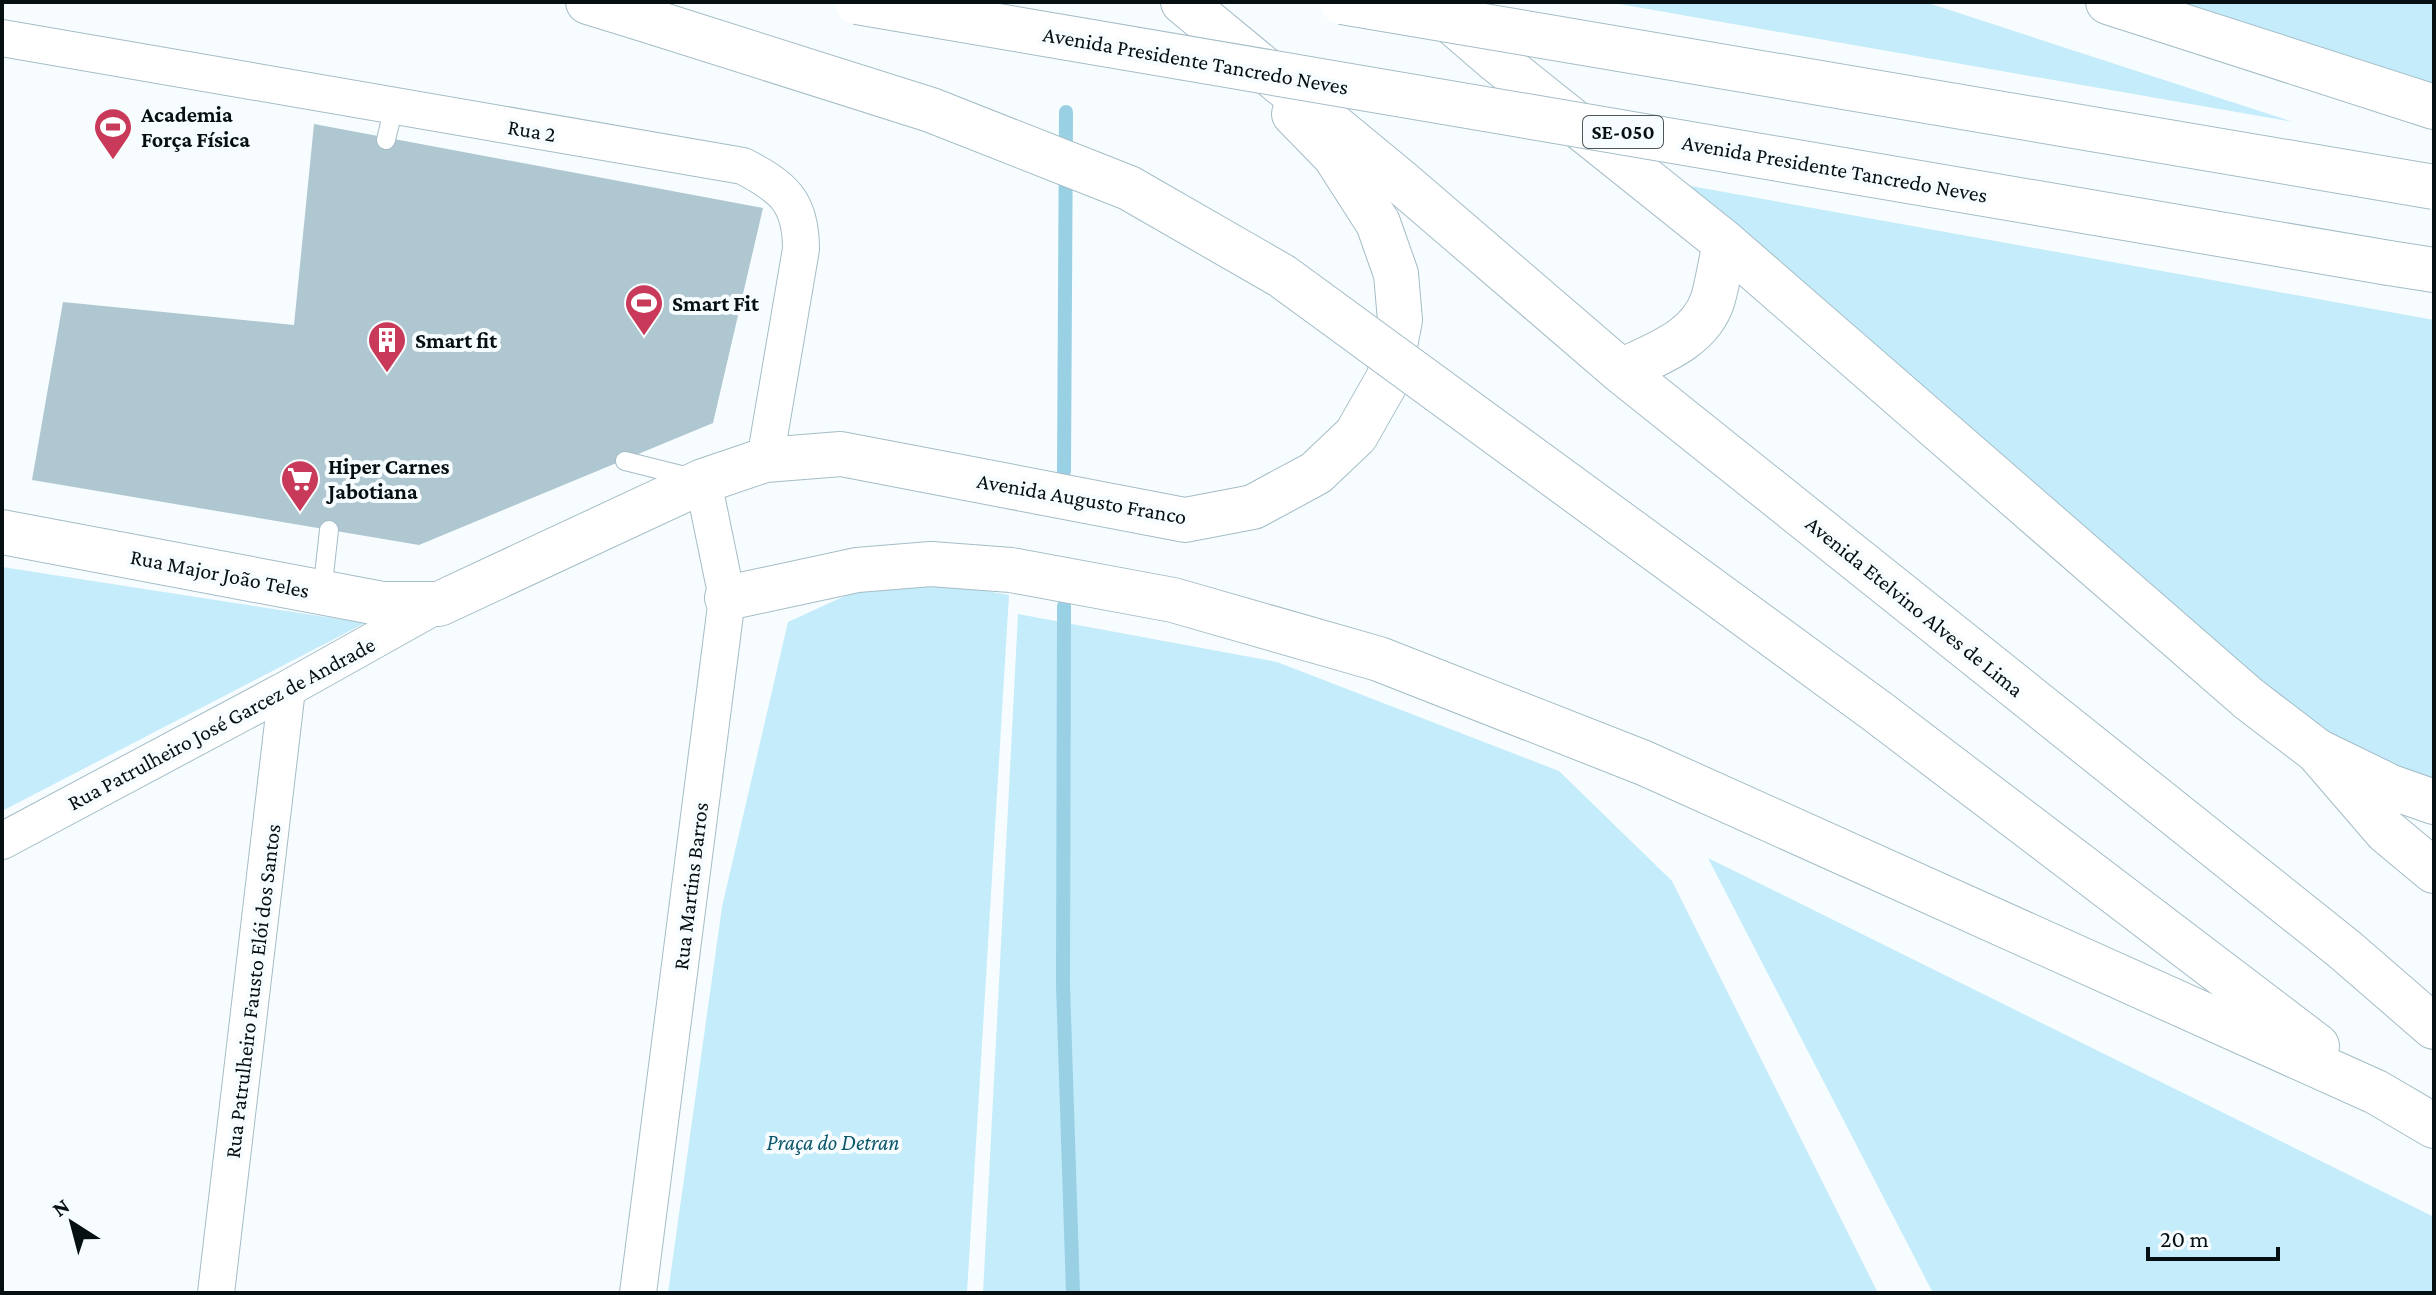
<svg xmlns="http://www.w3.org/2000/svg" width="2436" height="1295" viewBox="0 0 2436 1295" font-family="'Crimson Pro',serif">
<style>
.green{fill:#c5ecfb}
.lines{fill:none;stroke-linecap:round;stroke-linejoin:round}
.stream{stroke:#99d0e4;stroke-width:14}
.building{fill:#aec7d0}
.service-casing{stroke:#a4bdc7;stroke-width:20}
.minor-casing{stroke:#a4bdc7;stroke-width:38}
.tertiary-casing{stroke:#a4bdc7;stroke-width:46}
.secondary-casing{stroke:#a4bdc7;stroke-width:46}
.primary-casing{stroke:#a4bdc7;stroke-width:46}
.service{stroke:#fff;stroke-width:18}
.minor{stroke:#fff;stroke-width:36}
.tertiary{stroke:#fff;stroke-width:44}
.secondary{stroke:#fff;stroke-width:44}
.primary{stroke:#fff;stroke-width:44}
.primary-bridge-casing{stroke:#a4bdc7;stroke-width:46;stroke-linecap:butt}
.primary-bridge{stroke:#fff;stroke-width:44}
.labels{text-anchor:middle;stroke-width:8;stroke-linejoin:round;paint-order:stroke}
.shield{fill:#f7fcfe;stroke:#4e5659;stroke-width:2}
.shield-label{font-size:20px;font-weight:bold;fill:#060f12}
.street-label{font-size:22px;fill:#060f12;stroke:#f7fcfe}
.poi-label{font-size:22px;font-weight:bold;fill:#060f12;stroke:#f7fcfe;text-anchor:start}
.park-label{font-size:22px;font-style:italic;fill:#0c576c;stroke:#f7fcfe}
</style>
<rect width="100%" height="100%" fill="#f7fcfe"/>
<path class="green" d="M1608 2H1925L2293 122Z
M2175 2H2434V85Z
M1674 183 2434 320V790L2386 787Z
M2 567 365 623 2 811Z
M912 578 1009 595 967 1293H668L722 907 788 622 847 595Z
M1018 614 1277 662 1559 771 1672 881 1878 1293H983Z
M1708 858 2434 1217V1293H1933Z"/>
<g class="lines">
<path class="stream" d="M1064 471 1066 112
M1064 606 1063 985 1073 1293"/>
</g>
<path class="building" d="M314 124 763 208 713 423 419 545 32 480 63 302 294 325Z"/>
<g class="lines">
<g class="service-casing">
<path id="service" d="M386 140 394 106
M625 461 693 478
M322 593 329 530"/>
</g>
<g class="minor-casing">
<path id="minor" d="M2 38 743 166C783 187 801 201 801 249L765 460
M2 841 287 689 439 604
M216 1293 287 689
M638 1293 727 598 703 481"/>
</g>
<g class="tertiary-casing">
<path id="tertiary" d="M2 532 383 604H439L703 481 765 460 841 454 1185 520 1253 507 1316 473 1356 435 1389 377 1400 320 1396 274 1378 223 1335 156 1294 114"/>
</g>
<g class="secondary-casing">
<path id="secondary" d="M1183 2 1400 181 1621 371 2344 949 2434 1027
M1437 9 1495 59 1725 243 2249 699 2317 751 2386 831 2434 871
M1621 371C1656 354 1700 340 1713 299 1718 281 1721 261 1725 243"/>
</g>
<g class="primary-casing">
<path id="primary" d="M588 2 656 23
M2108 2 2434 107
M2389 263 2434 270
M727 598 857 570 931 564 1011 570 1173 600 1379 659 1644 763 2376 1092 2434 1126
M1878 712 2317 1046
M2317 751 2391 787 2434 802"/>
</g>
<use href="#service" class="service"/>
<use href="#minor" class="minor"/>
<use href="#tertiary" class="tertiary"/>
<use href="#secondary" class="secondary"/>
<use href="#primary" class="primary"/>
<g class="primary-bridge-casing">
<path id="primary-bridge" d="M857 2 2389 263
M1342 2 2434 187
M656 23 931 110 1129 188 1282 276 1878 712"/>
</g>
<use href="#primary-bridge" class="primary-bridge"/>
</g>
<defs>
<g id="stadium-pin" transform="scale(2)"><path d="M0 17L-7.5 6A9.5 9.5 0 1 1 7.5 6Z" fill="#c93959" stroke="#f7fcfe"/><path d="M0-5a6.5 5 0 1 0 0 10a6.5 5 0 1 0 0-10ZM-3.5-1.8h7v3.6h-7Z" fill="#fff"/></g>
<g id="building-pin" transform="scale(2)"><path d="M0 17L-7.5 6A9.5 9.5 0 1 1 7.5 6Z" fill="#c93959" stroke="#f7fcfe"/><path d="M-4-6H4V6H1V3H-1V6H-4ZM-2.5-4.3h1.7v1.8h-1.7ZM.8-4.3h1.7v1.8H.8ZM-2.5-1h1.7V.8h-1.7ZM.8-1h1.7V.8H.8Z" fill="#fff"/></g>
<g id="supermarket-pin" transform="scale(2)"><path d="M0 17L-7.5 6A9.5 9.5 0 1 1 7.5 6Z" fill="#c93959" stroke="#f7fcfe"/><path d="M-6-5.5h2.5l.6 2H6L4.5 2H-2.5L-4.4-4H-6ZM-1.5 3.2a1.3 1.3 0 1 0 .1 0ZM3 3.2a1.3 1.3 0 1 0 .1 0Z" fill="#fff"/></g>
</defs>
<g fill-rule="evenodd">
<use href="#stadium-pin" x="113" y="127"/>
<use href="#stadium-pin" x="644" y="303"/>
<use href="#building-pin" x="387" y="340"/>
<use href="#supermarket-pin" x="300" y="479"/>
</g>
<g class="labels">
<rect class="shield" x="1583" y="116" width="80" height="32" rx="6"/>
<g class="shield-label">
<text x="1623" y="139">SE-050</text>
</g>
<g class="street-label">
<text transform="translate(1196 60) rotate(10)" y="8">Avenida Presidente Tancredo Neves</text>
<text transform="translate(532 130) rotate(10)" y="8">Rua 2</text>
<text transform="translate(1835 168) rotate(10)" y="8">Avenida Presidente Tancredo Neves</text>
<text transform="translate(1082 498) rotate(10)" y="8">Avenida Augusto Franco</text>
<text transform="translate(220 573) rotate(11)" y="8">Rua Major João Teles</text>
<text transform="translate(1915 606) rotate(39)" y="8">Avenida Etelvino Alves de Lima</text>
<text transform="translate(221 723) rotate(-28)" y="8">Rua Patrulheiro José Garcez de Andrade</text>
<text transform="translate(690 886) rotate(-83)" y="8">Rua Martins Barros</text>
<text transform="translate(252 991) rotate(-83)" y="8">Rua Patrulheiro Fausto Elói dos Santos</text>
</g>
<g class="poi-label">
<text x="141" y="122">Academia<tspan x="141" dy="25">Força Física</tspan></text>
<text x="672" y="311">Smart Fit</text>
<text x="415" y="348">Smart fit</text>
<text x="328" y="474">Hiper Carnes<tspan x="328" dy="25">Jabotiana</tspan></text>
</g>
<g class="park-label">
<text x="833" y="1150">Praça do Detran</text>
</g>
</g>
<rect width="2436" height="1295" fill="none" stroke="#060f12" stroke-width="8"/>
<g transform="translate(72 1223) rotate(324)" stroke="#f7fcfe" stroke-width="6" paint-order="stroke">
<path d="M0-6L14 30L0 20L-14 30Z" fill="#060f12"/>
<text y="-12" font-size="22" font-weight="bold" text-anchor="middle" fill="#060f12">N</text>
</g>
<path d="M2148 1247v12h130v-12" fill="none" stroke="#060f12" stroke-width="4"/>
<text x="2160" y="1247" font-size="24" fill="#060f12" stroke="#f7fcfe" stroke-width="6" paint-order="stroke">20 m</text>
</svg>
